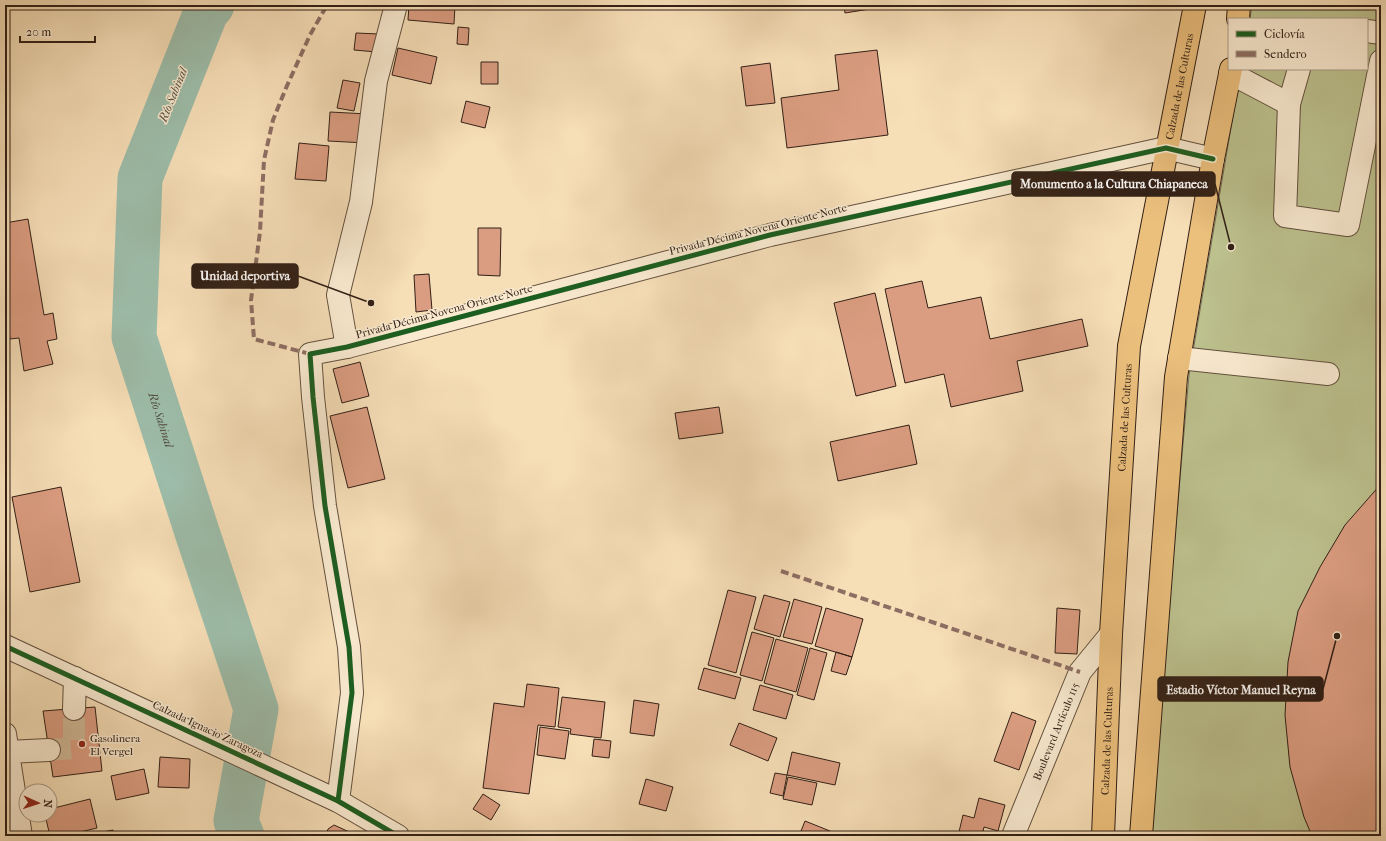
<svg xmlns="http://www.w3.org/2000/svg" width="1386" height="841" viewBox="0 0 1386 841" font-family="'IM FELL French Canon',serif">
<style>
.green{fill:#bcc18e;stroke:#777052}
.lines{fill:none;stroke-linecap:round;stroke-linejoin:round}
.river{stroke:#9dbdaa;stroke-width:45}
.building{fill:#db9d81;stroke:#322016}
.minor-tunnel{stroke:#cfb897;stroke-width:22;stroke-dasharray:22 11;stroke-linecap:butt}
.minor-casing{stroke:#63503e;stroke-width:24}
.major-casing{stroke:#322016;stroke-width:24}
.minor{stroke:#f9ead0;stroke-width:22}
.major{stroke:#ebbf7c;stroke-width:22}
.quiet{stroke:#8d6e63;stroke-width:4;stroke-dasharray:8 4;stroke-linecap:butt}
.cycleway-casing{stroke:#f9ead0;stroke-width:8}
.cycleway{stroke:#1b5e20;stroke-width:5}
.poi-dot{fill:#8f2418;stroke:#f9ead0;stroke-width:1.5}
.labels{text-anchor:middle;stroke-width:3;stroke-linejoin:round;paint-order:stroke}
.street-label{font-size:11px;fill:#322016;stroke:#f9ead0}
.poi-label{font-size:11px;fill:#322016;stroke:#f9ead0;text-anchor:start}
.water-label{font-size:12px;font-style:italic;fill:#524f42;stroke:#f9ead0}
.leader{fill:none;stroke:#322016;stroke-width:1.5}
.callout-dot{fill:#322016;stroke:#f9ead0;stroke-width:1.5}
.callout{fill:#322016;stroke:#322016;stroke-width:1.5}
.callout-label{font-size:12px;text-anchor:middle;font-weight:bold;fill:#fff}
</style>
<rect width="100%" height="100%" fill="#f6deb7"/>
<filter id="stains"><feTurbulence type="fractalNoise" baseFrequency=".005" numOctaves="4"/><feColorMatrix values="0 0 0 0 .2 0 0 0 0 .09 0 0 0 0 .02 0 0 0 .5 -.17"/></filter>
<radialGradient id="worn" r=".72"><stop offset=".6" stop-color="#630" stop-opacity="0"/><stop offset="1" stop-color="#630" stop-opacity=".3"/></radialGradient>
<path class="green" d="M1252 5H1381V836H1149L1189 375 1241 69H1367V19H1250Z"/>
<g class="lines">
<path class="river" id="s1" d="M212 5 206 12 140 178 134 337 197 532 256 709 236 821 242 836"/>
</g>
<path class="building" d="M409 5H455L454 24 408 20Z
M844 5H895L845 13Z
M458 27 469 28 468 45 457 44Z
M356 33 379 34 377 52 354 50Z
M398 48 437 57 431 84 392 75Z
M877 50 888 135 787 148 781 98 839 90 835 55Z
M481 62H498V84H481Z
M770 63 775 103 746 106 741 67Z
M343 80 360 83 354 111 337 108Z
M466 101 490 107 485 128 461 122Z
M330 112 368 114 366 143 328 141Z
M299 143 329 146 326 181 295 179Z
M28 219 44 315 53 313 57 339 47 341 53 364 24 371 19 338 10 339 5 307V223Z
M478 228H501L500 276 478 275Z
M429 274 432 310 416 312 414 275Z
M922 281 928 308 981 297 990 339 1082 319 1088 346 1017 361 1023 391 951 407 944 374 905 383 885 289Z
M875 293 896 386 856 396 834 303Z
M360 362 369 396 342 403 333 369Z
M367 407 385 479 348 488 330 416Z
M719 407 723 433 679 439 675 413Z
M909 425 917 464 838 481 830 442Z
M1381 484V836H1312L1304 817 1290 767 1285 715 1288 662 1298 611 1320 567 1345 525Z
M61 487 80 582 30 592 12 497Z
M728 590 756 597 736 673 708 665Z
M764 595 790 602 780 637 754 629Z
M794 599 822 607 812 644 783 637Z
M826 608 863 619 852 657 815 646Z
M1057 608 1080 610 1077 654 1055 653Z
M752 632 774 638 762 681 740 675Z
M776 639 808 648 796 692 764 683Z
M810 648 827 653 814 700 797 695Z
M836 652 852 657 846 675 831 671Z
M704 668 741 678 735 699 698 689Z
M527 684 559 688 555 727 538 725 529 794 483 788 494 703 524 707Z
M760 685 793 695 786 719 753 710Z
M562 697 605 702 601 738 570 734 571 729 558 727Z
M634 700 659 704 654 736 630 733Z
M95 707 102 771 53 777 43 711Z
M1012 712 1036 721 1019 770 994 761Z
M739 723 777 738 768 761 730 745Z
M540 727 569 731 565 759 537 755Z
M594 739 611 741 609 758 592 756Z
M792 752 840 763 835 785 787 775Z
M160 757 190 759 189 788 158 787Z
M144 769 149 793 116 800 111 776Z
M775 773 787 775 783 796 770 793Z
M788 777 817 783 812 805 783 799Z
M646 779 673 787 666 811 639 804Z
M483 794 500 805 491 820 473 809Z
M979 798 1005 805 998 831 984 827 982 836H958L963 815 974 818Z
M90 799 97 828 63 836H50L45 815H50V809Z
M805 821 830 831 828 836H799Z
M334 825 358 836H326L328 829Z
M113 830 114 836H82Z"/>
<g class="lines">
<path class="minor-tunnel" d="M49 750 74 748V709"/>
<g class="minor-casing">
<g id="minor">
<path d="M1367 31 1381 33"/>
<path d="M1299 69 1289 104 1285 216 1348 225 1381 61"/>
<path d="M1230 73 1289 104"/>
<path d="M347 347 338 295 361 202 376 81 396 5"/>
<path d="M1179 358 1328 374"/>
<path d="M5 646 338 801 398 836"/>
<path d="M74 709 75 678"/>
<path d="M5 734 21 836"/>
<path d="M7 752 49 750"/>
<path d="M338 801 352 693 349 647 325 506 313 397 310 354 347 347 770 235 1166 148 1213 159"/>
<path id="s2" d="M1013 836 1080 672 1111 634"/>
</g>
</g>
<g class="major-casing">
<g id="major">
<path d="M1238 19 1239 5"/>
<path id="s3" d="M1103 836 1111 634 1129 346 1195 5"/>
<path d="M1141 836 1176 377 1213 159 1231 69"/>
</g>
</g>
<use href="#minor" class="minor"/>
<use href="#major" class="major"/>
<path class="quiet" d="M310 354 254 339 251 300 260 232 264 160 273 120 286 88 310 35 327 5
M781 571 1080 672"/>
<g class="cycleway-casing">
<path id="cycleway" d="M5 646 338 801 398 836
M338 801 352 693 349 647 325 506 313 397 310 354 347 347 770 235 1166 148 1213 159"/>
</g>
<use href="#cycleway" class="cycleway"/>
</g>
<circle class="poi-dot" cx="82" cy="744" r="4"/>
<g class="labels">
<g class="street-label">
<text dy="4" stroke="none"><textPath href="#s3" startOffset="755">Calzada de las Culturas</textPath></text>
<text transform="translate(758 229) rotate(-14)" y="4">Privada Décima Novena Oriente Norte</text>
<text transform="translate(444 311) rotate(-15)" y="4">Privada Décima Novena Oriente Norte</text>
<text dy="4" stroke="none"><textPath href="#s3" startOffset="419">Calzada de las Culturas</textPath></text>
<text transform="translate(208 729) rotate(25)" y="4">Calzada Ignacio Zaragoza</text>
<text dy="4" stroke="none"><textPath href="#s2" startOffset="113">Boulevard Artículo 115</textPath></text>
<text dy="4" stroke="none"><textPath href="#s3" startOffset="95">Calzada de las Culturas</textPath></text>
</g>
<g class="poi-label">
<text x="90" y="742">Gasolinera<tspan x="90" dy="13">El Vergel</tspan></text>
</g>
<g class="water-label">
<text transform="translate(173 95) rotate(-68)" y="4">Río Sabinal</text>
<text dy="4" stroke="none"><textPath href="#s1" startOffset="434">Río Sabinal</textPath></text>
</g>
</g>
<path class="leader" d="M1231 247L1215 184M371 303L298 276M1337 636L1323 689"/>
<g class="callout-dot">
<circle cx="1231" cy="247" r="4"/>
<circle cx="371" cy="303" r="4"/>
<circle cx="1337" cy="636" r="4"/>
</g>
<g class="callout">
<rect x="1012" y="172" width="203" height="24" rx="4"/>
<rect x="192" y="264" width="106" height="24" rx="4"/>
<rect x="1158" y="677" width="165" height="24" rx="4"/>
</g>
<g class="callout-label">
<text x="1114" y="188">Monumento a la Cultura Chiapaneca</text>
<text x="245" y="280">Unidad deportiva</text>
<text x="1241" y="694">Estadio Víctor Manuel Reyna</text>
</g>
<rect width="1386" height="841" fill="none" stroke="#f6deb7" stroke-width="20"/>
<rect x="6" y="6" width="1374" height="829" fill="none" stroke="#322016" stroke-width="2"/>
<rect x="10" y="10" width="1366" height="821" fill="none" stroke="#322016"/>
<rect x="1228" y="18" width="140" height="52" fill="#f9ead0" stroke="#a99986"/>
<rect x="1236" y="31" width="20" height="6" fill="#1b5e20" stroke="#a99986"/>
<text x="1264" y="38" font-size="12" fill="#322016">Ciclovía</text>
<rect x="1236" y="51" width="20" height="6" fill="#8d6e63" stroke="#a99986"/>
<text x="1264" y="58" font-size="12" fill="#322016">Sendero</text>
<g transform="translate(38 803) rotate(93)"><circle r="19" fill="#f9ead0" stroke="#a99986"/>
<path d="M0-3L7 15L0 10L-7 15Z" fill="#8f2418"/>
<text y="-6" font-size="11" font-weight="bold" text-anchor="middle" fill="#322016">N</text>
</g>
<path d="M20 36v6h75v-6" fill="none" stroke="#322016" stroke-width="2"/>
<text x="26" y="36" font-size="12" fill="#322016" stroke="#f9ead0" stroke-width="3" paint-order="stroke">20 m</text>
<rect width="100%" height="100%" filter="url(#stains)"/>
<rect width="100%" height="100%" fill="url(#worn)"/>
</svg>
